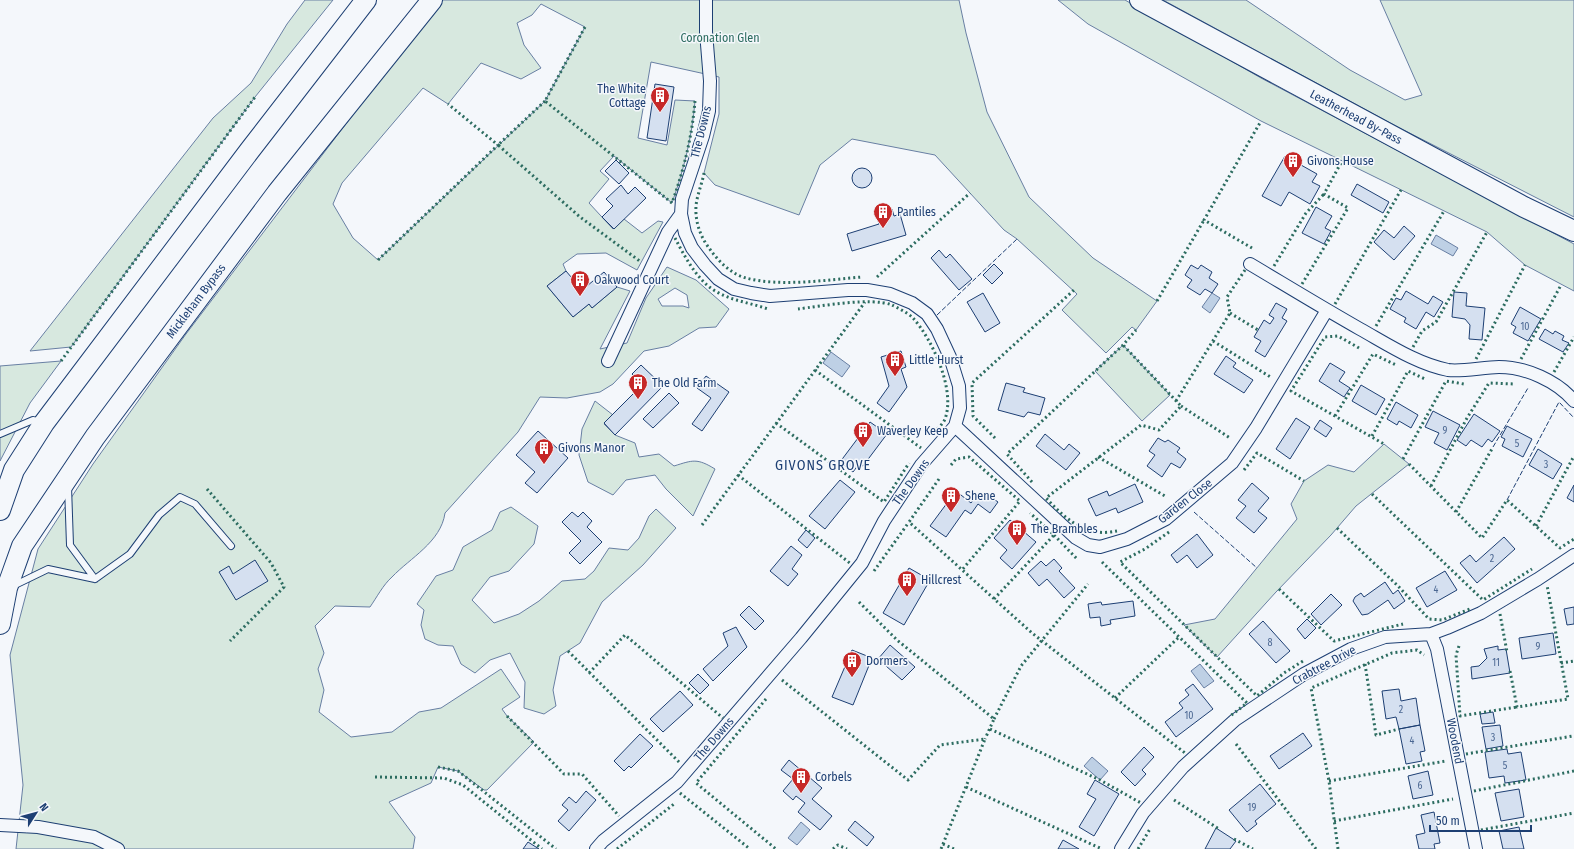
<svg xmlns="http://www.w3.org/2000/svg" width="1574" height="849" viewBox="0 0 1574 849" font-family="'Fira Sans Condensed',sans-serif">
<style>
.green{fill:#d7e8df;stroke:#687fa3;fill-rule:evenodd}
.water{fill:#bed0e5;stroke:#687fa3}
.building{fill:#d5e0f0;stroke:#1d3f73}
.lines{fill:none;stroke-linecap:round;stroke-linejoin:round}
.service-casing{stroke:#1d3f73;stroke-width:8}
.minor-casing{stroke:#1d3f73;stroke-width:14}
.trunk-casing{stroke:#1d3f73;stroke-width:22}
.service{stroke:#f4f7fb;stroke-width:6}
.minor{stroke:#f4f7fb;stroke-width:12}
.trunk{stroke:#f4f7fb;stroke-width:20}
.hedge{stroke:#2c6c60;stroke-width:3;stroke-dasharray:2 3;stroke-linecap:butt}
.fence{stroke:#1d3f73;stroke-width:1;stroke-dasharray:5 2;stroke-linecap:butt}
.labels{text-anchor:middle;stroke-width:3;stroke-linejoin:round;paint-order:stroke}
.number-label{font-size:10px;fill:#4b6792}
.park-label{font-size:12px;fill:#2c6c60;stroke:#f4f7fb}
.poi-label{font-size:12px;fill:#1d3f73;stroke:#f4f7fb;text-anchor:start}
.street-label{font-size:12px;fill:#1d3f73;stroke:#f4f7fb}
.quarter-label{font-size:14px;letter-spacing:1px;fill:#1d3f73;stroke:#f4f7fb}
</style>
<rect width="100%" height="100%" fill="#f4f7fb"/>
<path class="green" d="M305 0H333L255 97 71 347 30 351 213 118 251 83 287 24Z
M443 0H959L966 33 987 112 1029 197 1093 258 1157 301 1136 330 1132 327 1106 353 1062 310 1077 294 1017 239 1004 230 935 155 852 139 820 165 799 215 715 185 704 173 719 114V77L651 62 638 138 667 145 675 100 695 101C692 137 684 169 672 203L614 156 600 171 609 179 589 203 613 229 624 219 642 233 658 221 663 222 637 270 606 253 577 254 563 264 566 271 547 286 573 317 589 304 592 308 617 287 630 291 600 349 627 343 646 298 667 267 696 280 729 309 716 327 699 328 669 346 644 351 613 384 600 392 567 398 540 397 518 432 445 513C441 542 410 558 392 577 383 585 377 597 370 607L335 606 315 626 324 653 318 669 324 690 319 712 351 737 392 732 419 712 441 708 501 669 520 697 502 709 507 716 534 742 487 790H484L458 771 438 767 431 783 389 802 415 837 413 849H16L23 785 10 655 38 549 93 464 186 334 361 104ZM541 4 585 27 545 101 378 260 353 238 333 204 342 183 423 88 448 104 481 63 521 79 541 68 524 45 517 23 532 15ZM675 288 687 295 689 308 683 306H662L658 299Z
M1058 0H1125L1261 78 1574 244V291L1525 265 1487 232 1261 121 1088 24Z
M1163 0H1246L1350 70 1405 100 1422 95 1380 0H1574V217L1392 124Z
M1123 345 1170 395 1142 421 1095 371Z
M61 361 30 403 0 461V366Z
M595 401 613 415 604 424 615 435 635 443 639 457 659 454 674 466C693 460 697 458 715 469L693 516 666 489 655 475 626 480 613 495 588 482 579 455 582 429Z
M1384 444 1409 464 1356 506 1331 535 1276 592 1217 657 1184 625 1215 619 1297 519 1291 504 1304 481 1328 465 1354 472Z
M511 507 538 526 534 544 509 571 490 577 472 600 494 623 519 614 539 601 562 581 585 579 594 571 609 548 628 550 639 538 649 516 656 509 676 528 643 565 602 602 580 643 560 656 553 690 556 706 544 714 524 708 525 682 510 653 490 660 475 673 461 664 453 646 438 645 425 639 421 625 424 610 417 604 436 576 453 570 463 547 492 530 500 512Z"/>
<path class="water" d="M1436 235 1458 248 1453 256 1431 244Z
M1212 293 1220 298 1210 313 1202 307Z
M831 352 850 366 842 377 823 363Z
M1200 664 1214 681 1204 688 1191 671Z
M1092 757 1108 771 1100 780 1084 766Z
M801 822 810 830 797 845 788 838Z"/>
<path class="building" d="M655 84 674 87 666 141 647 138Z
M1285 156 1317 174 1312 182 1320 186 1310 204 1289 192 1281 206 1262 196Z
M616 160 629 173 619 184 605 171Z
M852 178a10 10 0 1 1 20 0a10 10 0 1 1-20 0Z
M1357 184 1389 202 1383 213 1351 195Z
M621 185 628 194 635 187 646 198 614 229 602 217 613 206 606 199Z
M1316 207 1332 216 1325 228 1331 231 1324 244 1302 233Z
M892 209 894 216 900 214 906 235 852 251 847 234 879 224 876 214Z
M1404 226 1415 236 1394 260 1374 242 1384 230 1394 238Z
M939 250 946 258 950 254 972 279 959 290 931 258Z
M994 264 1003 273 992 284 983 275Z
M1191 265 1198 269 1201 265 1212 272 1209 278 1218 284 1212 293 1205 289 1200 295 1187 287 1192 280 1185 275Z
M566 271 582 290 604 272 617 287 592 308 589 304 573 317 547 286Z
M1406 291 1428 304 1433 296 1443 302 1434 317 1426 312 1416 329 1404 322 1406 318 1390 309 1396 298 1401 300Z
M1454 292 1467 293 1466 306 1485 308 1482 340 1469 339 1470 325 1465 319 1452 317Z
M983 293 1000 323 985 332 967 302Z
M1276 303 1287 309 1282 318 1287 321 1265 357 1255 351 1261 341 1254 337 1264 320 1270 324 1274 318 1269 315Z
M1520 307 1541 319 1528 341 1513 333 1516 327 1511 324Z
M1545 329 1553 334 1555 331 1564 336 1562 340 1569 343 1563 352 1539 339Z
M901 351 906 367 901 369 907 387 889 412 877 403 889 386 881 357Z
M1226 356 1236 363 1233 367 1253 380 1244 393 1214 374Z
M1330 363 1345 372 1339 381 1350 388 1344 397 1319 381Z
M641 365 663 386 615 435 604 423 642 385 632 374Z
M706 376 729 392 702 431 692 424 711 398 697 388Z
M1006 383 1025 388 1023 392 1045 398 1040 415 1028 412 1024 417 998 410Z
M1361 385 1385 399 1376 415 1352 401Z
M669 393 679 403 653 428 643 419Z
M1396 402 1418 415 1411 428 1399 421 1397 425 1387 419Z
M1433 411 1460 425 1447 450 1434 443 1439 433 1425 427Z
M1474 414 1500 431 1492 442 1488 439 1482 447 1471 440 1466 446 1457 440Z
M1296 418 1310 427 1290 459 1276 449Z
M1320 420 1332 428 1326 437 1314 429Z
M870 422 887 434 863 466 859 464 853 472 840 462Z
M1507 426 1532 439 1523 457 1502 446 1505 439 1501 437Z
M538 431 568 458 537 493 525 483 535 472 516 455Z
M1045 434 1064 450 1069 444 1080 453 1066 470 1036 446Z
M1158 438 1165 442 1168 440 1180 448 1177 452 1186 459 1180 468 1171 463 1162 477 1147 466 1155 455 1149 451Z
M1538 449 1562 464 1553 479 1529 465Z
M840 480 855 492 825 529 809 516Z
M1252 483 1269 498 1258 511 1267 518 1254 533 1236 518 1246 506 1238 500Z
M1135 484 1143 502 1118 513 1116 508 1096 516 1088 499 1107 491 1109 496Z
M1574 485V502L1567 498Z
M956 491 971 503 977 495 981 498 985 493 998 502 990 513 978 504 971 514 965 510 946 537 930 526Z
M572 512 578 517 583 512 592 521 587 527 602 542 580 564 569 553 581 541 562 522Z
M1010 520 1036 542 1012 569 1000 558 1007 550 994 538Z
M806 530 815 538 807 548 798 540Z
M1197 534 1213 555 1197 568 1187 555 1177 563 1171 555Z
M1504 537 1515 549 1477 583 1460 563 1470 555 1476 562Z
M791 546 802 555 792 569 798 574 788 586 770 571Z
M1054 559 1062 568 1059 571 1075 588 1064 598 1047 579 1039 586 1028 573 1041 561 1046 566Z
M255 560 268 581 236 600 219 572 229 566 233 574Z
M909 568 930 580 904 625 883 613Z
M1445 571 1457 590 1427 607 1416 588Z
M1385 582 1393 594 1398 590 1405 601 1394 609 1388 600 1368 614 1362 615 1353 601 1355 597 1361 593 1364 597Z
M1331 594 1342 605 1321 625 1311 614Z
M1133 601 1135 616 1110 620 1111 624 1101 626 1100 617 1090 618 1088 604 1101 602 1102 605Z
M749 606 764 621 755 630 740 615Z
M1574 607V624L1567 625 1564 609Z
M1307 619 1316 628 1305 639 1297 629Z
M1263 621 1290 651 1276 663 1249 634Z
M736 627 747 647 713 681 703 669 728 646 723 633Z
M1553 633 1556 654 1522 659 1519 638Z
M890 645 915 667 902 680 878 659Z
M1498 646V650L1506 649 1510 673 1472 679 1471 667 1479 666 1487 658 1484 649Z
M852 650 872 658 853 705 832 697Z
M698 674 709 685 700 694 689 683Z
M1193 684 1213 709 1176 737 1165 722 1183 708 1179 703 1189 695 1185 690Z
M1399 689 1401 701 1416 698 1420 725 1399 729 1396 717 1386 719 1382 691Z
M680 691 693 705 663 732 650 719Z
M1493 712 1495 723 1482 724 1480 714Z
M1420 725 1425 751 1420 752 1422 761 1406 764 1399 729Z
M1500 725 1503 746 1486 749 1482 727Z
M1303 733 1312 746 1279 769 1270 756Z
M640 734 653 746 631 768 629 766 624 771 614 761Z
M1144 747 1154 757 1142 770 1146 774 1135 786 1121 772Z
M1507 749 1508 754 1521 752 1526 780 1505 783 1504 776 1489 778 1485 752Z
M789 760 822 788 812 799 832 816 820 830 798 812 805 803 796 796 793 800 783 791 793 779 781 770Z
M1428 771 1433 795 1413 799 1408 776Z
M1095 780 1119 794 1094 836 1079 827 1096 799 1087 794Z
M1260 784 1276 804 1255 821 1257 824 1247 832 1229 810Z
M1519 789 1524 817 1501 821 1495 793Z
M586 791 596 800 569 831 558 821 568 810 562 805 569 797 576 803Z
M1434 812 1440 843 1434 844 1435 849H1419L1416 835 1425 833 1421 815Z
M855 821 874 837 867 846 848 830Z
M1519 827 1524 849H1503L1499 831Z
M1216 828 1236 841 1230 849H1205Z
M1063 840 1079 849H1058Z
M528 842 539 849H523Z"/>
<g class="lines">
<g class="service-casing">
<path id="service" d="M0 434 33 420 40 422
M68 486 70 545 95 579 130 554 159 515 180 497 195 504 231 546
M13 586 48 569 95 579"/>
</g>
<g class="minor-casing">
<path id="minor" d="M1250 264C1287 286 1323 308 1360 329 1387 344 1417 364 1448 370 1462 372 1484 367 1499 367 1526 367 1557 381 1574 401
M608 361 668 232 681 214
M955 426 1076 538 1088 545 1100 547 1127 539 1166 519 1232 463 1256 428 1327 310
M1431 634 1437 649 1476 849
M0 825 38 827 94 837 118 849
M596 849 603 841 677 782 801 638 862 563 884 521 921 465 955 426 960 408 959 386 950 357 937 329 927 314 912 303 890 294 867 290H848L770 296 751 293 734 289 718 279 705 265 692 248 685 233 681 214 682 199 703 136 709 111 710 81 706 32V0
M1121 849 1143 813 1183 767 1235 720 1304 674 1351 649 1385 637 1431 634 1447 628 1481 613 1538 579 1574 555"/>
</g>
<g class="trunk-casing">
<path id="trunk" d="M1140 0 1524 207 1574 231
M0 510 14 470 44 423 250 150 366 0
M0 624 7 588 22 546 95 437 277 193 432 0"/>
</g>
<use href="#service" class="service"/>
<use href="#minor" class="minor"/>
<use href="#trunk" class="trunk"/>
<path class="hedge" d="M585 27 545 101 672 203C684 169 692 137 695 101
M545 101 498 145 580 217 641 262
M704 173C702 184 697 195 696 206 695 221 700 236 709 248 718 261 731 274 746 278 779 287 827 280 862 277
M675 238C685 257 698 282 717 292 733 301 751 303 768 309
M1252 248 1204 220 1261 121
M378 260 498 145 448 104
M1274 266 1306 213 1324 194
M877 277 970 193
M1302 284 1348 208 1324 194 1342 161
M1157 301 1204 220
M1335 304 1401 190
M798 309C821 306 872 297 892 305 898 308 908 313 913 318 932 339 956 390 945 419 943 424 937 429 934 433
M1230 313 1258 330
M1376 326 1444 211
M1213 341 1272 378
M1413 347 1422 331 1436 322 1487 232
M1359 348 1338 336 1325 337 1291 391 1384 444
M1476 359 1525 265
M1521 359 1561 285
M61 361 255 97
M815 370 921 448
M1554 372 1574 337
M1176 401 1230 313 1227 297 1245 270
M1181 406 1230 438
M1335 416 1373 354 1396 365
M776 423 884 502 909 463
M1372 436 1408 371 1425 379
M995 438 973 416 972 383 1074 290
M1098 457 1165 496
M1403 459 1446 381 1464 384
M1409 464 1482 538 1507 500 1560 548 1574 539
M951 465 956 459 969 457 1020 501 962 570
M1244 470 1257 453 1304 481
M738 475 851 564
M939 479 909 522 1032 633 1185 753
M1032 482 1007 454 1123 345 1136 330
M1431 486 1467 418 1489 383 1515 384
M207 489 271 563 284 587 230 641
M1372 494 1483 600 1532 569
M1456 512 1493 447
M702 525 865 302
M1536 526 1574 456
M1337 528 1398 586 1429 619 1442 620 1470 609
M1117 531C1111 532 1104 533 1098 532 1076 529 1061 514 1046 498L1141 425 1159 430 1181 406 1123 345
M1169 532 1145 549 1120 562 1257 696 1284 673 1303 661
M1054 535 1078 560
M1102 562 1247 703 1229 717
M874 571 909 522
M1279 589 1334 641 1403 624
M994 599 1054 535 1030 513
M859 602 897 640 994 719 985 739
M1500 614 1507 652
M1459 646 1456 655 1460 716 1517 707
M568 651 679 762
M1561 663 1574 661
M1365 664 1376 735 1399 729
M1510 671 1517 707 1568 699 1547 585
M589 673 625 635 723 718
M782 680 908 780 940 745 985 739 941 849
M1115 698 1179 637
M766 699 696 783 776 849
M507 716 564 774H582L619 816
M994 719 1021 666 1088 584
M990 729 1100 780 1141 803
M1236 744 1316 849
M1466 754 1573 736
M438 767 458 771 556 849
M375 777 444 778 463 785 542 849
M1329 781 1446 761
M966 787 1102 849
M1474 791 1574 771
M680 793 750 849
M1174 800 1219 829
M1334 821 1453 799
M1481 830 1574 813
M1234 839 1253 849
M943 844 954 849
M617 849 674 804
M833 849 838 845 847 849
M1138 849 1150 829
M1338 849 1329 781 1311 688 1392 653 1417 650 1424 655"/>
<path class="fence" d="M937 315 1017 239
M1493 447 1528 388
M1507 500 1559 402 1574 418
M1194 512 1257 568"/>
</g>
<defs>
<g id="building-pin" transform="scale(1)"><path d="M0 17L-7.5 6A9.5 9.5 0 1 1 7.5 6Z" fill="#c62828" stroke="#f4f7fb"/><path d="M-4-6H4V6H1V3H-1V6H-4ZM-2.5-4.3h1.7v1.8h-1.7ZM.8-4.3h1.7v1.8H.8ZM-2.5-1h1.7V.8h-1.7ZM.8-1h1.7V.8H.8Z" fill="#fff"/></g>
</defs>
<g fill-rule="evenodd">
<use href="#building-pin" x="660" y="96"/>
<use href="#building-pin" x="1293" y="161"/>
<use href="#building-pin" x="883" y="212"/>
<use href="#building-pin" x="580" y="280"/>
<use href="#building-pin" x="895" y="360"/>
<use href="#building-pin" x="638" y="383"/>
<use href="#building-pin" x="863" y="431"/>
<use href="#building-pin" x="544" y="448"/>
<use href="#building-pin" x="951" y="496"/>
<use href="#building-pin" x="1017" y="529"/>
<use href="#building-pin" x="907" y="580"/>
<use href="#building-pin" x="852" y="661"/>
<use href="#building-pin" x="801" y="777"/>
</g>
<g class="labels">
<g class="number-label">
<text x="1525" y="330">10</text>
<text x="1445" y="434">9</text>
<text x="1517" y="447">5</text>
<text x="1546" y="468">3</text>
<text x="1492" y="562">2</text>
<text x="1436" y="593">4</text>
<text x="1270" y="646">8</text>
<text x="1538" y="650">9</text>
<text x="1496" y="666">11</text>
<text x="1401" y="713">2</text>
<text x="1189" y="719">10</text>
<text x="1493" y="741">3</text>
<text x="1412" y="744">4</text>
<text x="1505" y="769">5</text>
<text x="1420" y="789">6</text>
<text x="1252" y="811">19</text>
</g>
<g class="park-label">
<text x="720" y="42">Coronation Glen</text>
</g>
<g class="poi-label">
<text x="646" y="93" text-anchor="end">The White<tspan x="646" dy="14">Cottage</tspan></text>
<text x="1307" y="165">Givons House</text>
<text x="897" y="216">Pantiles</text>
<text x="594" y="284">Oakwood Court</text>
<text x="909" y="364">Little Hurst</text>
<text x="652" y="387">The Old Farm</text>
<text x="877" y="435">Waverley Keep</text>
<text x="558" y="452">Givons Manor</text>
<text x="965" y="500">Shene</text>
<text x="1031" y="533">The Brambles</text>
<text x="921" y="584">Hillcrest</text>
<text x="866" y="665">Dormers</text>
<text x="815" y="781">Corbels</text>
</g>
<g class="street-label">
<text transform="translate(1356 117) rotate(28)" y="4">Leatherhead By-Pass</text>
<text transform="translate(701 132) rotate(-76)" y="4">The Downs</text>
<text transform="translate(196 301) rotate(-53)" y="4">Mickleham Bypass</text>
<text transform="translate(911 482) rotate(-54)" y="4">The Downs</text>
<text transform="translate(1185 501) rotate(-38)" y="4">Garden Close</text>
<text transform="translate(1324 665) rotate(-28)" y="4">Crabtree Drive</text>
<text transform="translate(714 739) rotate(-49)" y="4">The Downs</text>
<text transform="translate(1455 741) rotate(79)" y="4">Woodend</text>
</g>
<g class="quarter-label">
<text x="823" y="470">GIVONS GROVE</text>
</g>
</g>
<g transform="translate(36 813) rotate(54)" stroke="#f4f7fb" stroke-width="3" paint-order="stroke">
<path d="M0-3L7 15L0 10L-7 15Z" fill="#1d3f73"/>
<text y="-6" font-size="11" font-weight="bold" text-anchor="middle" fill="#1d3f73">N</text>
</g>
<path d="M1430 825v6h101v-6" fill="none" stroke="#1d3f73" stroke-width="2"/>
<text x="1436" y="825" font-size="12" fill="#1d3f73" stroke="#f4f7fb" stroke-width="3" paint-order="stroke">50 m</text>
</svg>
